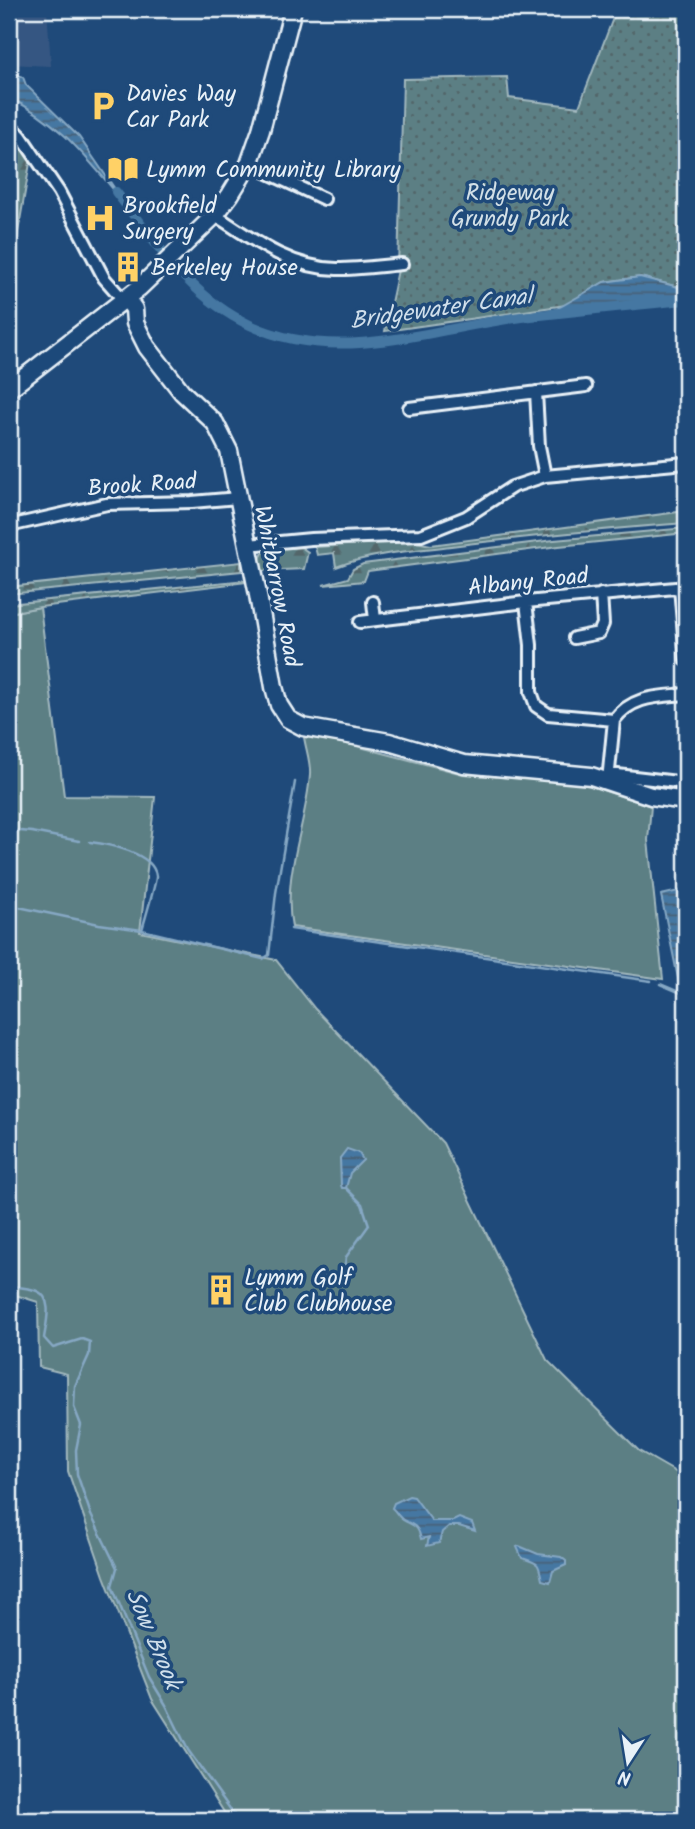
<svg xmlns="http://www.w3.org/2000/svg" width="695" height="1829" viewBox="0 0 695 1829" font-family="Kalam,sans-serif">
<style>
.built{fill:#365782}
.green{fill:#5c7f84;stroke:#a2b8be;stroke-width:2}
.forest{fill:url(#forest-firs);stroke:#a2b8be;stroke-width:2}
.park{fill:url(#park-dots);stroke:#a2b8be;stroke-width:2}
.water{fill:url(#water-rules);stroke:#86a8c4;stroke-width:2}
.lines{fill:none;stroke-linecap:round;stroke-linejoin:round}
.stream{stroke:#86a8c4;stroke-width:2.5}
.canal{stroke:#4577a2;stroke-width:10}
.street-casing{stroke:#e8f1f8;stroke-width:16}
.secondary-casing{stroke:#e8f1f8;stroke-width:21}
.street{stroke:#1f4a7a;stroke-width:10}
.secondary{stroke:#1f4a7a;stroke-width:16}
.labels{text-anchor:middle;stroke-width:7;stroke-linejoin:round;paint-order:stroke}
.poi-label{font-size:23px;fill:#e8f1f8;stroke:#1f4a7a;text-anchor:start}
.park-label{font-size:23px;fill:#d3e0e7;stroke:#1f4a7a}
.street-label{font-size:23px;fill:#e8f1f8;stroke:#1f4a7a}
.water-label{font-size:24px;font-style:italic;fill:#d0dfeb;stroke:#1f4a7a}
</style>
<defs>
<pattern id="forest-firs" width="22" height="20" patternUnits="userSpaceOnUse" patternTransform="scale(1.75)"><rect width="22" height="20" fill="#5c7f84"/><path d="M5 1l3.5 6h-7zM16 11l3.5 6h-7z" fill="#52666a"/></pattern>
<pattern id="park-dots" width="8" height="8" patternUnits="userSpaceOnUse" patternTransform="scale(1.75)"><rect width="8" height="8" fill="#5c7f84"/><path d="M2 2h.1M6 6h.1" fill="none" stroke="#52666a" stroke-width="1.8" stroke-linecap="round"/></pattern>
<pattern id="water-rules" width="6" height="5" patternUnits="userSpaceOnUse" patternTransform="scale(1.75)"><rect width="6" height="5" fill="#4577a2"/><path d="M0 2.5h6" fill="none" stroke="#466076"/></pattern>
</defs>
<rect width="100%" height="100%" fill="#1f4a7a"/>
<filter id="ink" filterUnits="userSpaceOnUse"><feTurbulence type="fractalNoise" baseFrequency=".0143" numOctaves="2"/><feDisplacementMap in="SourceGraphic" scale="14" xChannelSelector="R" yChannelSelector="G"/><feConvolveMatrix kernelMatrix="1 2 1 2 8 2 1 2 1" color-interpolation-filters="sRGB"/></filter>
<g filter="url(#ink)">
<path class="built" d="M9 9H47L51 66 9 64Z"/>
<path class="green" d="M40 607 64 796 155 797 140 932 276 960 315 1009 443 1143 547 1360 639 1451 686 1478V1820H229L152 1699 104 1576 68 1471 67 1374 39 1367 38 1302 9 1293V613Z
M304 737 345 743 463 774 581 783 651 806 648 840 663 979 292 927C282 876 306 826 310 775 311 763 306 750 304 737Z"/>
<path class="forest" d="M9 126 31 157 17 238 14 266 16 291 9 318Z
M686 511V523C608 529 530 536 451 546 412 551 372 553 336 567L334 553 317 555 315 547 411 541 431 545Z
M686 528V533L559 546 368 571 364 581 323 585 348 578 353 569 363 564 554 540Z
M301 547 308 552 304 569 259 571C257 542 278 549 301 547Z
M241 562V571L9 594V587Z
M246 580 247 582 40 607 9 613V604Z"/>
<path class="park" d="M627 9H686V289L640 277 604 282 566 305 385 331 398 270 403 79 507 77 509 98 579 107 615 13Z"/>
<path class="water" d="M9 72 23 77 26 85 79 137 124 202C89 161 59 120 9 98Z
M640 277 686 289V300L632 304 546 315 604 282Z
M683 890 686 891V984L679 983 661 895Z
M347 1149 359 1153 363 1160 350 1173 346 1188H342L341 1185 340 1158Z
M409 1496 414 1497 432 1521H453L459 1518 472 1523 475 1531 459 1526H449L442 1532 439 1543 427 1546 429 1537 421 1539C418 1526 415 1526 405 1521 398 1518 397 1512 392 1508L394 1503Z
M519 1546 538 1554 561 1557 566 1561V1565L553 1571 550 1582 542 1580C538 1562 540 1564 522 1558L517 1547Z"/>
<g class="lines">
<path class="stream" d="M9 175C21 191 13 207 9 224
M9 830 32 832 79 841
M90 842C108 844 154 853 156 876 157 880 144 922 142 930
M9 905 99 924 142 930 263 959 269 955 276 893 295 782
M291 929 651 981
M660 984 686 995
M344 1272 346 1257 369 1225 362 1204 346 1188
M9 1285C18 1288 28 1287 37 1291 54 1298 46 1324 44 1338L53 1348 82 1339 90 1342 89 1355 75 1386 74 1407 81 1425 76 1450 77 1474 91 1515 117 1568 112 1586 149 1677 166 1705 188 1750 238 1820"/>
<path class="canal" d="M116 192C154 241 191 298 250 325 338 366 433 328 522 317 577 311 632 305 686 300"/>
<g class="street-casing">
<path id="street" d="M9 124 21 136 59 192 104 278 119 295 126 298
M249 164 324 199
M215 215C253 240 290 268 337 269 358 269 380 266 402 264
M536 392 539 446 545 476
M409 408 586 386
M9 526 107 504 192 502 238 498
M248 545 311 539 421 535 466 517 512 487 545 476 686 463
M680 587 686 660
M373 602 375 620
M526 602 531 645V692L536 706 548 714 614 720
M360 622 526 602 686 587
M574 638 599 633 603 624 601 594
M609 774 686 783
M608 781 614 720C633 695 658 697 686 694"/>
</g>
<g class="secondary-casing">
<path id="secondary" d="M126 298 134 309 135 323 147 347 182 392 215 423 229 451 258 595 274 687 279 705 288 719 303 727 389 742 464 764 591 776 651 796 686 801
M9 389 139 288 215 215 230 195 249 164 261 130 293 9"/>
</g>
<use href="#street" class="street"/>
<use href="#secondary" class="secondary"/>
</g>
</g>
<defs>
<g id="parking-bare" transform="scale(2.415)"><path d="M-3.5-5.5H1a3.5 3.5 0 0 1 0 7H-1V5.5H-3.5ZM-1-3.4V-.6H.8a1.4 1.4 0 0 0 0-2.8Z" fill="#ffd166" stroke="#1f4a7a" stroke-width="2.5" paint-order="stroke"/></g>
<g id="library-bare" transform="scale(2.415)"><path d="M-6-4Q-3-5.5-.7-3.5V5Q-3 3-6 4ZM6-4Q3-5.5 .7-3.5V5Q3 3 6 4Z" fill="#ffd166" stroke="#1f4a7a" stroke-width="2.5" paint-order="stroke"/></g>
<g id="hospital-bare" transform="scale(2.415)"><path d="M-5-5h3v3.5h4V-5h3V5h-3V1.5h-4V5h-3Z" fill="#ffd166" stroke="#1f4a7a" stroke-width="2.5" paint-order="stroke"/></g>
<g id="building-bare" transform="scale(2.415)"><path d="M-4-6H4V6H1V3H-1V6H-4ZM-2.5-4.3h1.7v1.8h-1.7ZM.8-4.3h1.7v1.8H.8ZM-2.5-1h1.7V.8h-1.7ZM.8-1h1.7V.8H.8Z" fill="#ffd166" stroke="#1f4a7a" stroke-width="2.5" paint-order="stroke"/></g>
</defs>
<g fill-rule="evenodd">
<use href="#parking-bare" x="103" y="106"/>
<use href="#library-bare" x="123" y="169"/>
<use href="#hospital-bare" x="100" y="218"/>
<use href="#building-bare" x="128" y="267"/>
<use href="#building-bare" x="221" y="1290"/>
</g>
<g class="labels">
<g class="poi-label">
<text x="126" y="101">Davies Way<tspan x="126" dy="26">Car Park</tspan></text>
<text x="146" y="177">Lymm Community Library</text>
<text x="123" y="213">Brookfield<tspan x="123" dy="26">Surgery</tspan></text>
<text x="151" y="275">Berkeley House</text>
<text x="244" y="1285">Lymm Golf<tspan x="244" dy="26">Club Clubhouse</tspan></text>
</g>
<g class="park-label">
<text x="510" y="200">Ridgeway<tspan x="510" dy="26">Grundy Park</tspan></text>
</g>
<g class="street-label">
<text transform="translate(142 484) rotate(-4)" y="8">Brook Road</text>
<text transform="translate(528 581) rotate(-6)" y="8">Albany Road</text>
<text transform="translate(278 586) rotate(79)" y="8">Whitbarrow Road</text>
</g>
<g class="water-label">
<text transform="translate(441 308) rotate(-8)" y="8">Bridgewater Canal</text>
<text transform="translate(154 1639) rotate(67)" y="8">Sow Brook</text>
</g>
</g>
<rect width="695" height="1829" fill="none" stroke="#1f4a7a" stroke-width="35"/>
<rect x="18" y="18" width="660" height="1794" fill="none" stroke="#e8f1f8" stroke-width="2.5" filter="url(#ink)"/>
<g transform="translate(628 1762) rotate(192)" stroke="#1f4a7a" stroke-width="5" paint-order="stroke">
<path d="M0-5L12 26L0 18L-12 26Z" fill="#e8f1f8"/>
<text y="-10" font-size="19" font-weight="bold" text-anchor="middle" fill="#e8f1f8">N</text>
</g>
</svg>
